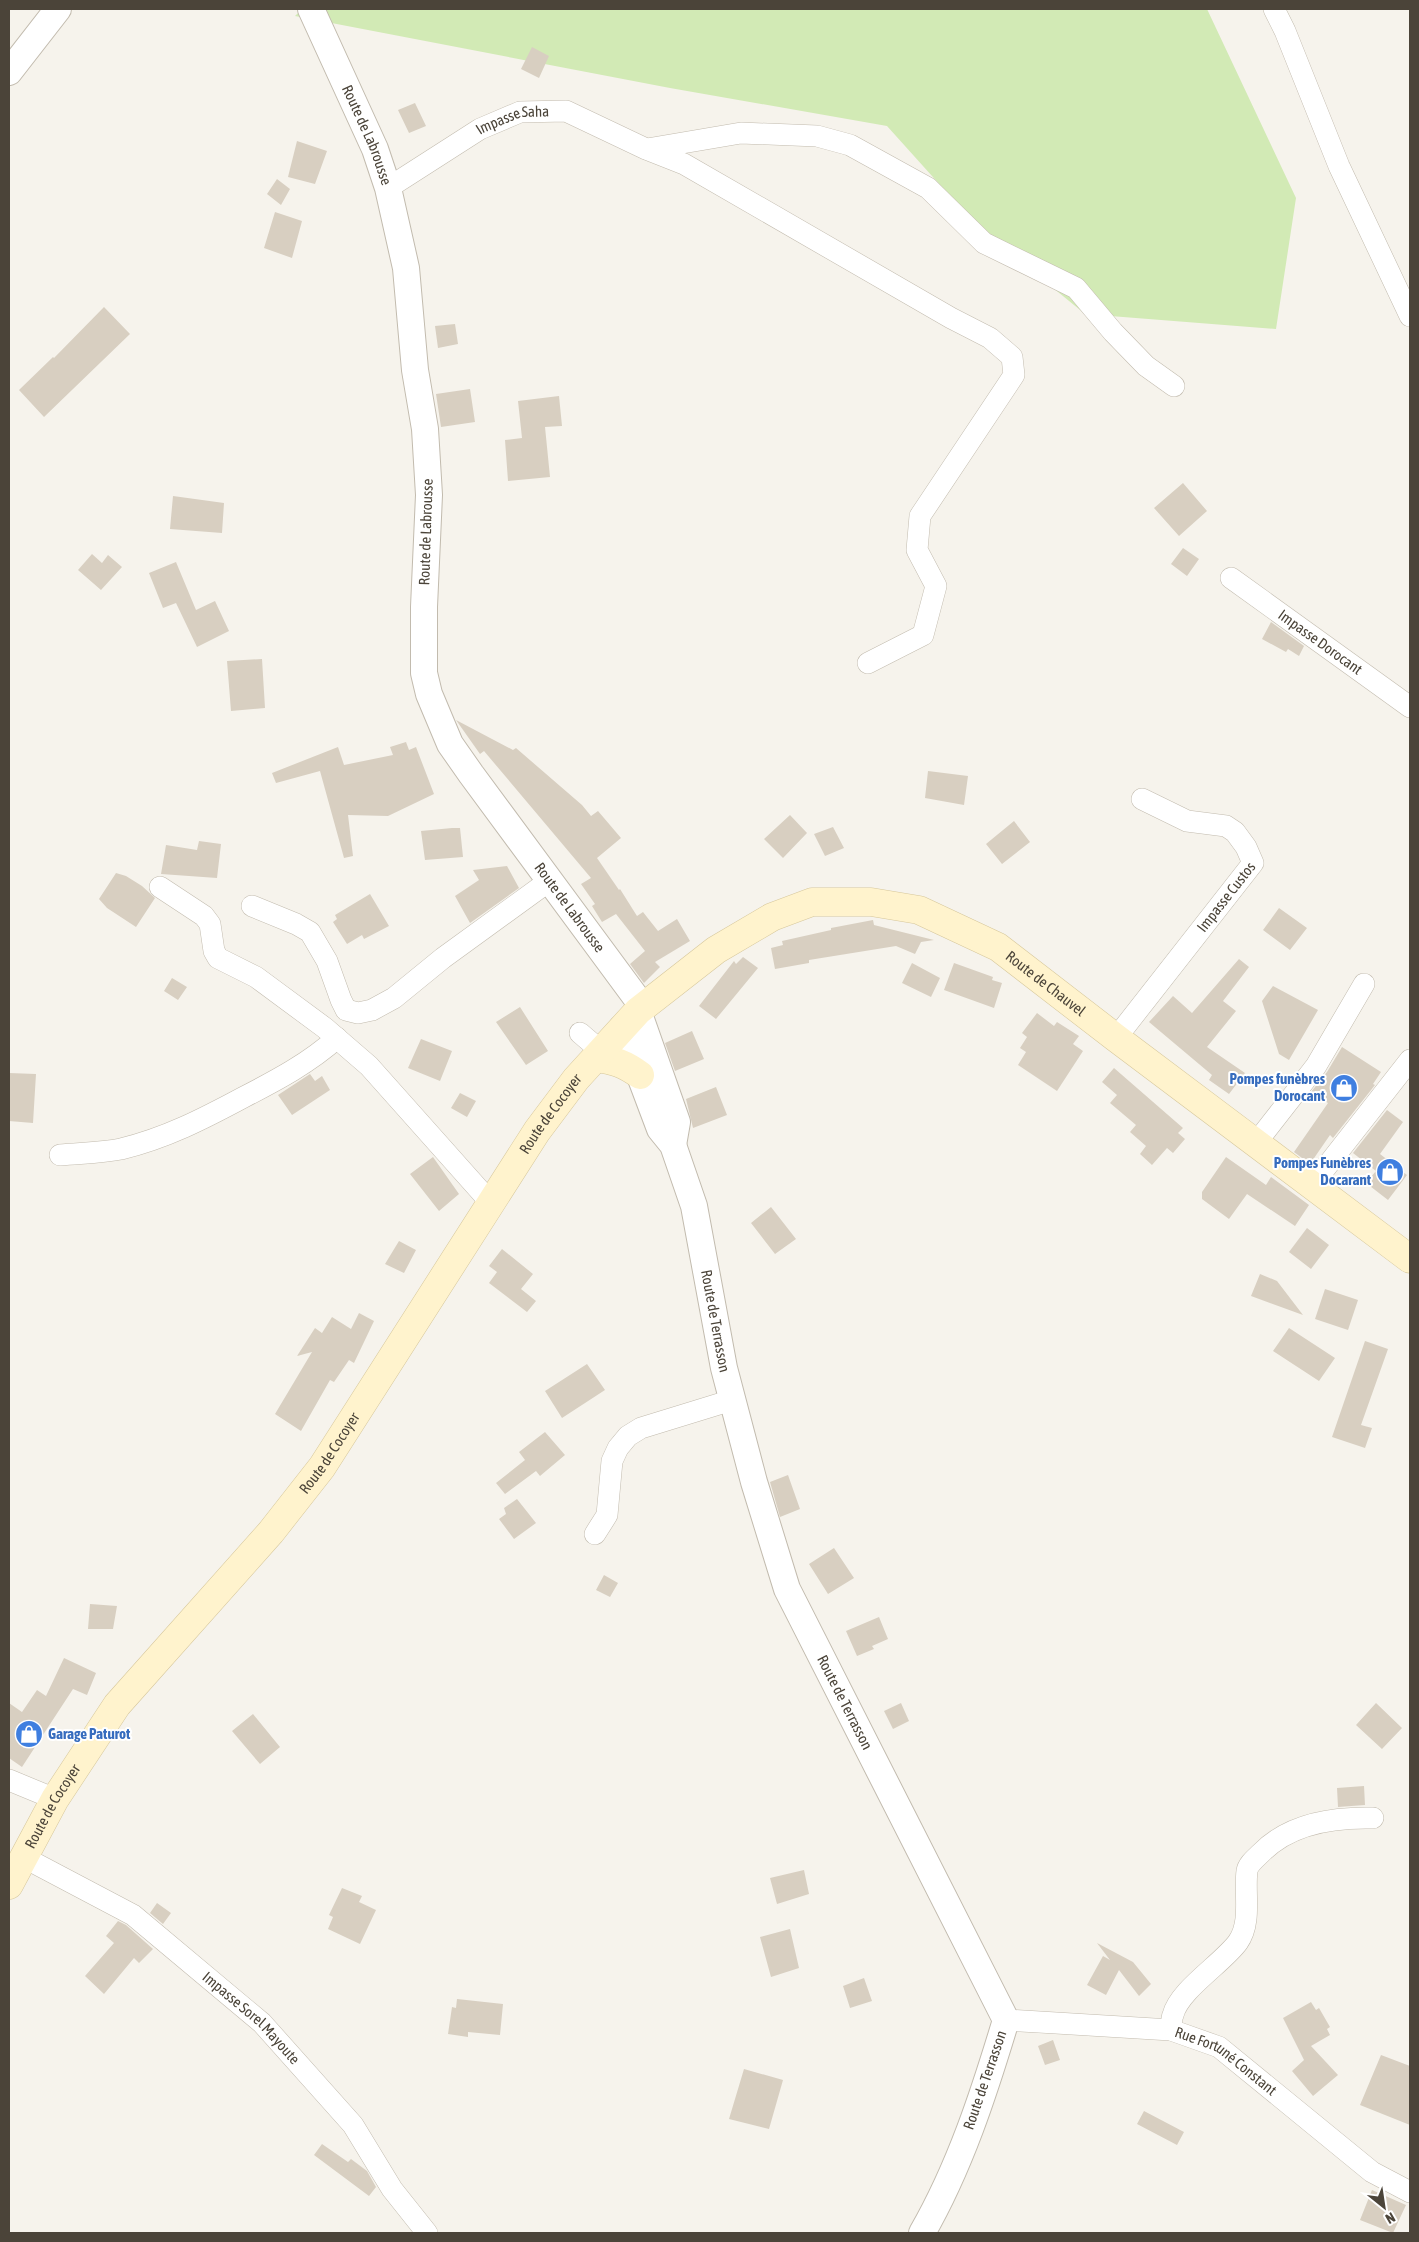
<svg xmlns="http://www.w3.org/2000/svg" width="1419" height="2242" viewBox="0 0 1419 2242" font-family="'Asap Condensed',sans-serif">
<style>
.green{fill:#d2eab5}
.building{fill:#d8cfc1}
.lines{fill:none;stroke-linecap:round;stroke-linejoin:round}
.minor-casing{stroke:#c2bbae;stroke-width:22}
.tertiary-casing{stroke:#c2bbae;stroke-width:28}
.secondary-casing{stroke:#d6c79b;stroke-width:29}
.minor{stroke:#fff;stroke-width:21}
.tertiary{stroke:#fff;stroke-width:26}
.secondary{stroke:#fff3cd;stroke-width:28}
.labels{text-anchor:middle;stroke-width:4;stroke-linejoin:round;paint-order:stroke}
.street-label{font-size:15px;fill:#4b4439;stroke:#fff}
.shop-label{font-size:15px;font-weight:bold;fill:#366cbe;stroke:#fff;text-anchor:end}
</style>
<rect width="100%" height="100%" fill="#f6f3ec"/>
<path class="green" d="M302 9H1207L1296 198 1276 329 1085 314 977 226 887 126 670 88 295 16Z"/>
<path class="building" d="M532 47 549 56 539 78 521 69Z
M415 103 426 126 409 133 398 110Z
M297 141 327 151 315 184 288 177Z
M277 179 290 189 281 205 267 194Z
M275 212 302 221 292 258 264 248Z
M104 307 130 334 44 417 19 390 53 357 54 358Z
M455 324 458 344 438 348 435 326Z
M470 389 475 422 441 427 436 394Z
M559 396 562 426 545 427 550 477 508 481 505 440 522 438 518 401Z
M1183 483 1207 511 1179 536 1154 508Z
M173 496 224 503 222 533 170 529Z
M1183 548 1199 559 1187 576 1171 564Z
M92 554 102 563 108 555 122 567 101 590 78 570Z
M176 562 196 610 215 601 229 631 197 647 176 603 163 608 149 573Z
M1271 622 1304 646 1299 656 1288 649 1286 652 1262 639Z
M262 659 265 708 231 711 227 661Z
M456 720 513 750 516 748 582 805 591 816 598 811 621 838 597 858 619 890 620 889 637 916 643 912 658 931 677 919 690 941 655 962 660 967 644 983 630 964 645 951 616 914 602 922 592 906 595 904 581 884 591 878 484 751 480 754Z
M406 742 409 750 416 747 434 794 388 816 348 815 353 856 344 858 320 771 276 783 272 773 338 747 344 765 393 755 390 747Z
M928 771 968 776 964 805 925 798Z
M790 815 807 833 783 858 764 839Z
M1014 821 1030 842 1002 864 986 844Z
M833 827 844 848 825 856 814 834Z
M452 828H460L463 857 425 860 421 831Z
M199 841 221 844 217 878 161 874 166 845 197 850Z
M507 866 519 888 470 923 455 896 479 880 473 870Z
M116 873 126 876 142 886 155 898 136 927 107 908 99 899Z
M370 894 389 926 364 939 362 935 347 944 333 922 337 919 335 915Z
M1279 908 1307 928 1290 950 1263 930Z
M873 920 874 925 934 940 921 942 915 954 896 946 809 960V963L775 969 771 948 783 945 782 941 831 930V928Z
M743 957 758 968 716 1019 699 1006 734 961 736 964Z
M1239 959 1249 967 1223 1001 1236 1011 1207 1047 1245 1073 1229 1094 1209 1080 1212 1075 1149 1022 1173 996 1192 1013Z
M912 963 940 978 931 997 902 983Z
M954 963 993 977 992 980 1002 983 994 1008 944 990Z
M172 978 187 987 178 1000 164 991Z
M1273 986 1318 1010 1289 1060 1279 1054 1262 1001Z
M520 1007 548 1051 526 1065 496 1022Z
M1037 1013 1054 1026 1057 1022 1079 1036 1073 1044 1083 1051 1057 1091 1018 1065 1026 1052 1020 1048 1027 1037 1022 1033Z
M692 1031 704 1059 675 1071 665 1043Z
M421 1039 452 1051 440 1081 408 1068Z
M1342 1047 1381 1072 1373 1084 1375 1085 1333 1138 1330 1135 1310 1164 1294 1152 1328 1103 1311 1092 1327 1072Z
M1114 1068 1183 1128 1178 1133 1185 1139 1173 1153 1167 1148 1152 1165 1140 1154 1146 1146 1130 1132 1136 1125 1110 1103 1117 1095 1102 1082Z
M9 1073 36 1074 33 1123 9 1121Z
M310 1074 315 1081 322 1076 330 1090 292 1115 278 1095Z
M716 1087 727 1115 693 1128 686 1099Z
M460 1093 476 1101 467 1117 451 1108Z
M1387 1110 1403 1122 1380 1154 1407 1175 1388 1200 1366 1183 1376 1171 1353 1153Z
M433 1157 459 1194 439 1211 410 1174Z
M1226 1157 1266 1185 1271 1177 1309 1205 1295 1226 1247 1194 1229 1219 1202 1199V1192Z
M771 1207 796 1239 775 1254 751 1223Z
M1307 1228 1329 1245 1311 1269 1289 1252Z
M399 1241 416 1250 404 1273 385 1264Z
M502 1249 533 1274 521 1289 536 1301 527 1312 489 1283 497 1272 489 1266Z
M1260 1274 1277 1281 1303 1315 1251 1296Z
M1325 1289 1358 1300 1348 1330 1315 1319Z
M359 1313 374 1321 354 1363 349 1360 334 1382 330 1380 301 1431 275 1414 312 1352 297 1356 315 1328 322 1333 332 1317 351 1329Z
M1289 1328 1335 1358 1319 1381 1273 1351Z
M1365 1341 1388 1349 1361 1425 1372 1428 1365 1448 1332 1437Z
M587 1364 605 1390 562 1418 545 1391Z
M545 1432 565 1455 540 1476 536 1471 505 1494 496 1483 525 1460 519 1452Z
M788 1475 800 1509 780 1517 770 1482Z
M517 1499 536 1523 514 1539 499 1519 506 1514 504 1508Z
M834 1548 854 1578 828 1594 809 1564Z
M604 1575 618 1583 610 1597 596 1590Z
M90 1604 117 1606 113 1629H88Z
M879 1617 888 1639 872 1646 874 1649 857 1656 846 1631Z
M64 1658 96 1673 87 1695 73 1689 22 1767 9 1758V1703L22 1712 37 1690 46 1696Z
M901 1703 909 1721 893 1729 884 1711Z
M1376 1703 1402 1728 1382 1749 1356 1725Z
M253 1714 280 1747 260 1764 232 1731Z
M1364 1786 1365 1805 1338 1807 1337 1788Z
M804 1870 809 1894 777 1904 770 1878Z
M342 1888 362 1896 359 1902 376 1910 360 1944 328 1929 333 1917 329 1915Z
M157 1903 171 1913 163 1924 150 1913Z
M118 1921 126 1925 153 1949 139 1963 134 1958 104 1994 85 1976 114 1943 106 1936Z
M790 1929 799 1968 771 1977 760 1937Z
M1097 1943 1133 1962 1151 1984 1139 1996 1119 1970 1106 1995 1087 1985 1103 1956 1110 1960Z
M864 1978 872 2001 850 2008 843 1986Z
M457 1999 503 2004 500 2035 468 2032V2037L448 2034 452 2007 456 2008Z
M1311 2002 1316 2010 1319 2008 1330 2027 1327 2029 1330 2035 1311 2046 1338 2075 1313 2096 1292 2071 1304 2060 1283 2018Z
M1053 2040 1060 2060 1045 2065 1038 2046Z
M1381 2055 1410 2066V2125L1360 2105Z
M744 2069 783 2080 769 2129 729 2119Z
M1144 2111 1184 2132 1177 2145 1137 2124Z
M322 2144 348 2162 351 2159 367 2171 376 2187 369 2196 314 2155Z
M1372 2190 1406 2205 1393 2233 1360 2220Z"/>
<g class="lines">
<g class="minor-casing">
<g id="minor">
<path d="M1274 9 1285 31 1339 166 1410 316"/>
<path d="M647 149 741 133 817 136 850 145 928 188 984 243 1076 288 1113 332 1146 366 1174 386"/>
<path id="s1" d="M388 188 480 129 520 112 566 111 646 149 684 164 951 318 990 338 1012 357 1014 375 920 516 917 550 936 586 923 635 868 663"/>
<path id="s2" d="M1231 578 1410 707"/>
<path d="M160 887 204 916 210 924 214 951 218 958 256 977 325 1028 369 1066 491 1203"/>
<path d="M252 906 296 924 310 932 327 961 341 1000 346 1010 358 1013 372 1010 394 998 443 958 549 881"/>
<path d="M580 1033 601 1051"/>
<path id="s3" d="M1116 1038 1253 863 1246 847 1235 832 1226 826 1187 821 1142 799"/>
<path d="M1256 1143 1316 1066 1364 984"/>
<path d="M60 1155C80 1153 101 1153 121 1149 166 1138 203 1119 244 1097 277 1080 309 1063 337 1038"/>
<path d="M1312 1185 1410 1060"/>
<path d="M595 1534 607 1515 612 1461 618 1448 628 1436 641 1428 732 1400"/>
<path d="M9 1780 55 1799"/>
<path id="s4" d="M25 1858 133 1915 262 2023 353 2125 392 2189 427 2233"/>
<path id="s5" d="M1006 2020 1171 2030 1219 2047 1372 2172 1410 2192"/>
<path d="M1171 2030C1172 2025 1171 2019 1173 2015 1179 1990 1223 1963 1238 1942 1252 1922 1244 1893 1247 1871 1248 1864 1256 1858 1261 1853 1290 1823 1333 1817 1373 1818"/>
</g>
</g>
<g class="tertiary-casing">
<g id="tertiary">
<path id="s6" d="M311 9 375 149 388 188 406 268 415 370 425 429 429 495 424 607V673L429 694 450 744 471 774 643 1007"/>
<path d="M9 72 58 9"/>
<path d="M638 1011 677 1122 673 1145"/>
<path id="s7" d="M622 1028 660 1129 673 1145 694 1206 724 1368 754 1482 787 1589 1006 2020C984 2093 960 2167 922 2233"/>
</g>
</g>
<g class="secondary-casing">
<g id="secondary">
<path d="M596 1058C614 1060 625 1064 640 1075"/>
<path id="s8" d="M9 1885 55 1799 117 1705 271 1532 322 1467 537 1131 576 1079 638 1011 716 950 772 917 812 902H871L919 910 998 947 1116 1038 1410 1259"/>
</g>
</g>
<use href="#minor" class="minor"/>
<use href="#tertiary" class="tertiary"/>
<use href="#secondary" class="secondary"/>
</g>
<defs>
<g id="shop-disc" transform="scale(1.4375)"><circle r="9.5" fill="#3f7fe0" stroke="#fff"/><path d="M-5-2.5h2.3a2.7 3.5 0 0 1 5.4 0H5L5.5 6h-11ZM-1.5-2.5h3a1.5 2.3 0 0 0-3 0Z" fill="#fff"/></g>
</defs>
<g fill-rule="evenodd">
<use href="#shop-disc" x="1344" y="1088"/>
<use href="#shop-disc" x="1390" y="1172"/>
<use href="#shop-disc" x="29" y="1734"/>
</g>
<g class="labels">
<g class="street-label">
<text dy="5" stroke="none"><textPath href="#s1" startOffset="144">Impasse Saha</textPath></text>
<text dy="5" stroke="none"><textPath href="#s6" startOffset="138">Route de Labrousse</textPath></text>
<text transform="translate(426 532) rotate(-88)" y="5">Route de Labrousse</text>
<text dy="5" stroke="none"><textPath href="#s2" startOffset="110">Impasse Dorocant</textPath></text>
<text dy="5" stroke="none"><textPath href="#s3" startOffset="179">Impasse Custos</textPath></text>
<text dy="5" stroke="none"><textPath href="#s6" startOffset="962">Route de Labrousse</textPath></text>
<text dy="5" stroke="none"><textPath href="#s8" startOffset="1542">Route de Chauvel</textPath></text>
<text dy="5" stroke="none"><textPath href="#s8" startOffset="945">Route de Cocoyer</textPath></text>
<text dy="5" stroke="none"><textPath href="#s7" startOffset="310">Route de Terrasson</textPath></text>
<text dy="5" stroke="none"><textPath href="#s8" startOffset="540">Route de Cocoyer</textPath></text>
<text dy="5" stroke="none"><textPath href="#s7" startOffset="715">Route de Terrasson</textPath></text>
<text dy="5" stroke="none"><textPath href="#s8" startOffset="90">Route de Cocoyer</textPath></text>
<text dy="5" stroke="none"><textPath href="#s4" startOffset="279">Impasse Sorel Mayoute</textPath></text>
<text dy="5" stroke="none"><textPath href="#s5" startOffset="229">Rue Fortuné Constant</textPath></text>
<text transform="translate(985 2080) rotate(-71)" y="5">Route de Terrasson</text>
</g>
<g class="shop-label">
<text x="1325" y="1084">Pompes funèbres<tspan x="1325" dy="17">Dorocant</tspan></text>
<text x="1371" y="1168">Pompes Funèbres<tspan x="1371" dy="17">Docarant</tspan></text>
<text x="48" y="1739" text-anchor="start">Garage Paturot</text>
</g>
</g>
<rect width="1419" height="2242" fill="none" stroke="#4b4439" stroke-width="20"/>
<g transform="translate(1384 2207) rotate(150)" stroke="#ffffff" stroke-width="4" paint-order="stroke">
<path d="M0-4L9 19L0 12L-9 19Z" fill="#4b4439"/>
<text y="-8" font-size="14" font-weight="bold" text-anchor="middle" fill="#4b4439">N</text>
</g>
</svg>
